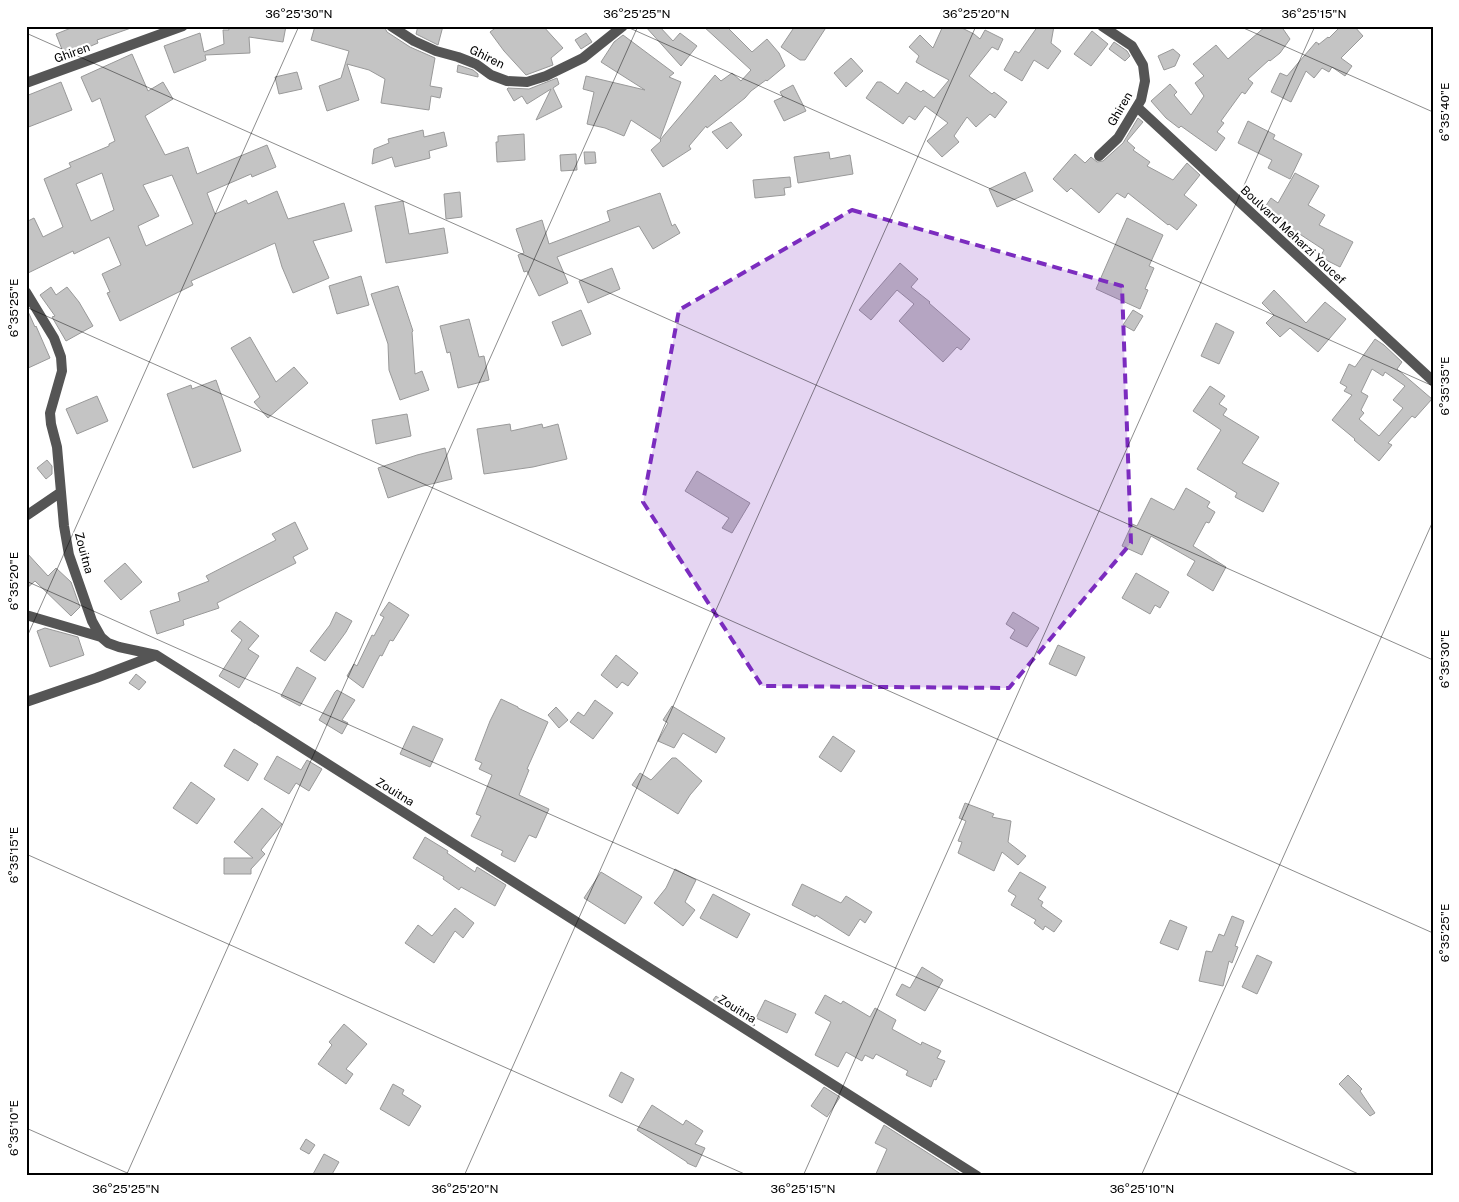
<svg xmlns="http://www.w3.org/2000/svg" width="1459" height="1202" viewBox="0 0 1459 1202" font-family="'Public Sans',sans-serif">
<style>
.building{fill:#c4c4c4;stroke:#999;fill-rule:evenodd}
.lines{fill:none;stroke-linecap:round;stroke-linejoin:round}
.minor{stroke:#555;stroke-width:10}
.marked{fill:#7b2cbf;fill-opacity:0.2;stroke:#7b2cbf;stroke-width:4;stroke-dasharray:10 6;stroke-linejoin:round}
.ticks{fill:none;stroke:#000;stroke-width:1;stroke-opacity:0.45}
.labels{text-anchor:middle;stroke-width:4.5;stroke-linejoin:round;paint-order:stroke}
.street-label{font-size:12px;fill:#000;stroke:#fff}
.neatline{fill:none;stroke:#000;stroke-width:2}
.ticks-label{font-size:12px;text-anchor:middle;fill:#000}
</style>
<rect width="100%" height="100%" fill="#fff"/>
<path class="building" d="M76 26H131V28L97 40 98 43 65 57 56 34Z
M228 26H286L283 42 249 37 250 53 205 55 206 60 174 73 164 46 200 33 204 52 224 44 223 30H229Z
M315 26H384L387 32 410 47 435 58 430 86 442 88 440 98 431 96 429 110 381 103 385 79 369 70 347 64 359 100 327 111 319 86 341 78 349 51 311 40Z
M418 26H443L438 45 416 34Z
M498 26H543L563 48 551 58 553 65 526 75 504 51 490 32Z
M645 26H659L673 41 680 33 697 46 681 66Z
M703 26H726L752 52 767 39 779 53 785 66 767 81 766 80 751 91 745 98 707 128 706 126 689 146 691 149 663 167 651 150 661 141 660 140 715 75 721 81 732 73 741 81 751 70Z
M795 26H827L805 60H800L781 47Z
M943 26H958L974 34 980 39 985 30 1003 39 998 50 992 47 969 76 992 94 994 92 1007 102 995 118 990 114 976 127 967 117 954 136 959 142 942 157 927 141 948 123 925 106 915 120 909 116 903 124 866 98 877 82H881L898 94 906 82 921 92 923 90 934 98 949 80 928 69 916 62 919 56 909 47 920 35 933 48Z
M1038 26H1054L1051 43 1061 51 1048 69 1034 60 1022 81 1004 70 1015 51 1019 53Z
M1266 26H1281L1290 39 1280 53 1270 61 1269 60 1248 79 1253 83 1245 94 1242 92 1221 121 1224 123 1217 132 1225 138 1216 151 1181 126 1179 128 1166 118 1151 101 1170 84 1177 92 1174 95 1191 115 1204 96 1195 83 1204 76 1193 64 1216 45 1228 59Z
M1341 26H1354L1363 36 1341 58 1352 66 1345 76 1332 67 1329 72 1322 68 1314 78 1306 71 1291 102 1271 92 1280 73 1287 76 1316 42 1319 44 1318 45 1328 37 1329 38Z
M1092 31 1108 44 1091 66 1074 54Z
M586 33 592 42 581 49 575 40Z
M623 35 674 73 669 77 681 82 660 139 631 120 624 136 605 128 587 124 594 92 583 89 586 76 645 90 601 62 614 42Z
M1114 42 1127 51 1130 56 1125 61 1109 49Z
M1173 49 1180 55 1175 66 1164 70 1158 56Z
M132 54 148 91 163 82 173 99 145 116 165 155 188 147 197 174 267 145 276 167 252 177 251 174 207 193 215 214 246 200 248 204 277 191 288 219 344 203 352 231 313 241 329 278 293 293 282 267 275 243 191 281 193 285 120 321 107 293 110 292 102 274 121 265 109 237 74 254 73 251 26 274V222L34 218 43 237 63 227 44 179 71 167 69 163 109 146V144L115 141 100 98 92 102 81 77ZM102 173 114 210 91 221 76 184ZM172 175 193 224 146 246 138 226 159 216 143 185Z
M851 58 863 71 846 87 834 73Z
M458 65 473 70 478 74V77L457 72Z
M297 72 302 89 279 94 275 77Z
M557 78 559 84 553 88 562 107 536 120 551 89 527 104 522 96 514 101 507 89 508 88 529 89Z
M61 82 72 110 26 128V96Z
M793 85 806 111 784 121 774 101 783 97 780 92Z
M1138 118 1143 122 1127 141 1135 148 1133 150 1150 162 1147 166 1173 180 1187 163 1200 175 1184 195 1197 205 1177 230 1169 224 1168 225 1128 193 1125 198 1117 193 1099 213 1071 188 1067 192 1053 179 1075 154 1085 163 1091 157 1097 162 1103 161 1123 143Z
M1248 121 1275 135 1273 139 1302 154 1290 179 1268 168 1272 160 1238 143Z
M731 122 742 135 727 149 712 132Z
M423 130 424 137 444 132 447 146 429 151 430 158 395 167 392 157 372 164 374 149 389 143 388 139Z
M524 134 525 160 497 162 496 142H498V136Z
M584 152H595L596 163 585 164Z
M829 152 830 159 850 155 853 174 798 183 794 157Z
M576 154 577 170 561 171 560 155Z
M1025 172 1033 191 997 207 989 189Z
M1295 173 1319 186 1308 205 1325 215 1319 225 1353 242 1340 267 1320 257 1324 250 1263 210 1271 198 1278 203Z
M790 177 791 187 784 188 785 195 755 198 753 180Z
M460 192 462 217 446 219 444 194Z
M660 193 672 226 675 224 680 233 653 249 639 226 557 257 568 283 539 296 527 271 524 272 518 255 524 253 516 229 542 220 549 244 610 221 607 211Z
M403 201 409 234 444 228 448 253 386 263 375 206Z
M1127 218 1163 235 1149 266 1154 268 1145 289 1148 290 1140 309 1096 289Z
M900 263 918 279 911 287 930 302 929 303 970 339 961 350 957 347 943 362 899 321 914 304 897 290 871 320 859 310Z
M612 268 620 289 588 303 579 281Z
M361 276 369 305 337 314 329 286Z
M398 286 413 331 412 332 415 374 422 371 429 390 400 400 389 370 388 344 371 294Z
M51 287 56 295 67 287 79 302 93 326 66 341 52 317 55 316 40 295Z
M1274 290 1306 323 1325 302 1346 319 1318 352 1290 328 1280 337 1266 323 1274 315 1262 303Z
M26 307 35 327 36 326 50 358 26 369Z
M581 310 591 334 562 346 552 322Z
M1133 310 1143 316 1134 331 1123 325Z
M469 319 479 357 484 356 489 380 458 388 450 352 447 353 440 326Z
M1216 323 1234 332 1219 364 1201 356Z
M250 337 276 382 294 367 308 383 268 418 254 402 260 397 231 348Z
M1375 339 1384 345 1402 362 1397 369 1432 399 1415 418 1412 416 1388 443 1392 445 1379 461 1354 440 1355 439 1332 420 1352 395 1344 391 1347 387 1340 383 1349 364 1355 367ZM1372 369 1383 376 1385 372 1405 386 1393 400 1403 408 1379 436 1359 419 1364 413 1361 410 1368 396 1361 392Z
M216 380 241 451 193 468 167 394 191 385 192 389Z
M1210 386 1225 396 1219 404 1227 409 1223 415 1259 437 1242 463 1279 483 1263 512 1235 497 1237 493 1197 469 1221 430 1193 411Z
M97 396 108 421 77 434 66 409Z
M407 414 411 436 376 444 372 420Z
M510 424 511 431 542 424 543 428 558 424 567 459 533 467 484 474 477 429Z
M445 448 452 479 423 486 388 498 378 468 417 455Z
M47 460 52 466V474L46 479 37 468Z
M697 471 750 503 732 533 722 528 729 518 685 491Z
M1186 488 1210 502 1207 507 1215 512 1209 523 1206 522 1193 546 1226 567 1213 591 1187 575 1195 561 1151 536 1142 555 1122 546 1132 524 1137 526 1151 498 1174 510Z
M295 522 308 549 293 557 296 563 217 603 219 608 183 620 184 625 157 634 150 611 180 601 178 593 209 581 206 576 276 540 272 534Z
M26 552 48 576 56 568 71 582 80 607 71 616 35 581 26 589Z
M125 563 142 582 121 600 104 581Z
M1136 573 1169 592 1160 608 1155 605 1150 614 1122 598Z
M389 602 409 615 393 641 390 640 382 656 380 655 363 688 347 676 354 664 357 666 372 635 374 636 384 617 380 615Z
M336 612 352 621 346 632 325 661 310 651 330 625Z
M1013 612 1039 628 1027 647 1010 638 1015 630 1006 624Z
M240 621 259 636 248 649 259 656 239 688 219 676 242 640 231 631Z
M45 628 78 637 84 655 50 667 37 631Z
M1058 645 1085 657 1076 676 1049 664Z
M616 655 638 673 628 686 622 682 617 688 601 675Z
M297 667 316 678 300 706 281 696Z
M136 674 146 682 139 690 129 683Z
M337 690 355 700 342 720 348 723 342 734 319 720 335 692Z
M501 699 518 707V708L548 722 527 769 529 770 519 795 549 809 536 838 529 835 515 862 501 855 503 851 471 836 481 816 476 814 492 775 479 769 482 763 475 760 490 721Z
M595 700 613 713 593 739 570 722 578 712 584 716Z
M672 706 725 738 716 753 683 733 674 748 658 741 668 723 663 720Z
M556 707 568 720 559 728 548 715Z
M413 726 443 739 430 767 400 754Z
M833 736 855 751 841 772 819 757Z
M234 749 258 764 248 781 224 766Z
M277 756 301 770 307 760 322 769 309 791 296 783 289 794 264 779Z
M672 758H676L702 781 690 795 678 814 632 785 640 773 651 780Z
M191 782 215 799 197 824 173 808Z
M965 803 994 814 992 817 1011 821 1008 842 1026 856 1018 865 1002 852 994 871 958 853 962 842 958 841 966 821 959 818Z
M262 808 282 824 261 850 265 854 251 869V874H224V858H253L234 842Z
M425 837 448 851 447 853 475 872 477 867 506 885 495 906 461 887 459 890 443 879 444 877 413 858Z
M675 869 696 880 685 902 695 910 683 926 654 903 666 888Z
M601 872 642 897 625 924 584 898Z
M1020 872 1046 887 1038 899 1043 902 1041 906 1062 921 1054 932 1045 926 1043 930 1034 923 1036 920 1011 905 1016 896 1008 891Z
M802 884 841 903 846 896 872 912 865 923 860 919 849 936 816 915 815 917 792 905Z
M713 894 750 914 737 938 700 918Z
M455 908 474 923 463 938 455 931 434 963 405 943 418 925 432 936Z
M1232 916 1244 921 1235 946 1238 947 1232 963 1229 961 1223 986 1199 981 1206 951 1212 952 1219 934 1224 936Z
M1170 920 1187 927 1178 950 1160 943Z
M1257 955 1272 962 1257 994 1242 987Z
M922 967 943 980 925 1011 896 995 902 984 910 988Z
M825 995 841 1004 843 1001 870 1017 875 1008 896 1020 892 1029 921 1045 922 1042 941 1051 937 1058 945 1061 936 1080 934 1079 931 1087 906 1075 908 1071 876 1054 873 1059 865 1055 862 1061 846 1052 838 1067 815 1055 831 1022 815 1013Z
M716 996 755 1025 754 1026 713 1000Z
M765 1000 796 1014 787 1033 756 1018Z
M344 1024 367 1044 346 1069 353 1074 346 1084 318 1064 332 1045 329 1042Z
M621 1072 634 1079 622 1103 609 1096Z
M1348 1075 1362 1089 1360 1091 1375 1113 1370 1116 1339 1084Z
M393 1084 404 1090 402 1094 421 1106 409 1126 380 1109Z
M824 1087 840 1097 827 1117 811 1106Z
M652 1105 683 1125 686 1120 703 1131 695 1144 705 1148 696 1167 687 1163V1162L637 1130Z
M884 1125 964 1176H875L887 1149 875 1143Z
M306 1139 315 1145 309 1154 300 1149Z
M324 1154 339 1162 331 1176H312Z"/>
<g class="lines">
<path class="minor" d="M391 26 414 41 436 51 458 57 476 64 491 75 507 81 527 82 546 76 583 58 623 26
M26 83 183 26
M1137 107 1433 381
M1099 156 1118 138 1141 100 1145 81 1143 65 1132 46 1102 26
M26 292 54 338 61 357 62 371 50 413 51 424 57 447 64 526 69 555 92 621 101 637 108 643 119 647 156 655 977 1176
M26 516 61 492
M26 615 101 637
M26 702 96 678 156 655"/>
</g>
<path class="marked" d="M852 210 1122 286 1131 543 1009 688 762 686 643 502 679 310Z"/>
<path class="ticks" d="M625 26 1433 386M1239 26 1433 112M26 33 1433 660M26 307 1433 933M26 581 1363 1176M26 639 299 26M26 854 749 1176M26 1128 134 1176M126 1176 638 26M464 1176 976 26M803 1176 1315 26M1141 1176 1433 521"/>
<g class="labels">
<g class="street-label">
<text transform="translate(72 53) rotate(-20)" y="4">Ghiren</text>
<text transform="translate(487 57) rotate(26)" y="4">Ghiren</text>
<text transform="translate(1120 109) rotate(-60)" y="4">Ghiren</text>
<text transform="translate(1293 235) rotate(43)" y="4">Boulvard Meharzi Youcef</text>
<text transform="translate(84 553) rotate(75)" y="4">Zouitna</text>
<text transform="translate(395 792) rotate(32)" y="4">Zouitna</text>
<text transform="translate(737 1009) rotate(32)" y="4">Zouitna</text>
</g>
</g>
<rect width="1459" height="1202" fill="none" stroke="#ffffff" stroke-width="55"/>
<rect x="28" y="28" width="1404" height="1146" class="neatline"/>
<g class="ticks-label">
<text x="299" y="18">36°25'30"N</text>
<text x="637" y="18">36°25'25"N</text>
<text x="976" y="18">36°25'20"N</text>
<text x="1314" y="18">36°25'15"N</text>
<text transform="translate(1445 112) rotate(-90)" y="4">6°35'40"E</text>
<text transform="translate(14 308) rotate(-90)" y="4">6°35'25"E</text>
<text transform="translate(1445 386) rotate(-90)" y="4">6°35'35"E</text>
<text transform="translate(14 581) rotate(-90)" y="4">6°35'20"E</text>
<text transform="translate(1445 659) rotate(-90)" y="4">6°35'30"E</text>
<text transform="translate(14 855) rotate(-90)" y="4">6°35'15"E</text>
<text transform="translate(1445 933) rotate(-90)" y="4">6°35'25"E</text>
<text transform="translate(14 1128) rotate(-90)" y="4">6°35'10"E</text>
<text x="126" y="1193">36°25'25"N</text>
<text x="465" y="1193">36°25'20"N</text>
<text x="803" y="1193">36°25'15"N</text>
<text x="1142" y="1193">36°25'10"N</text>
</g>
</svg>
